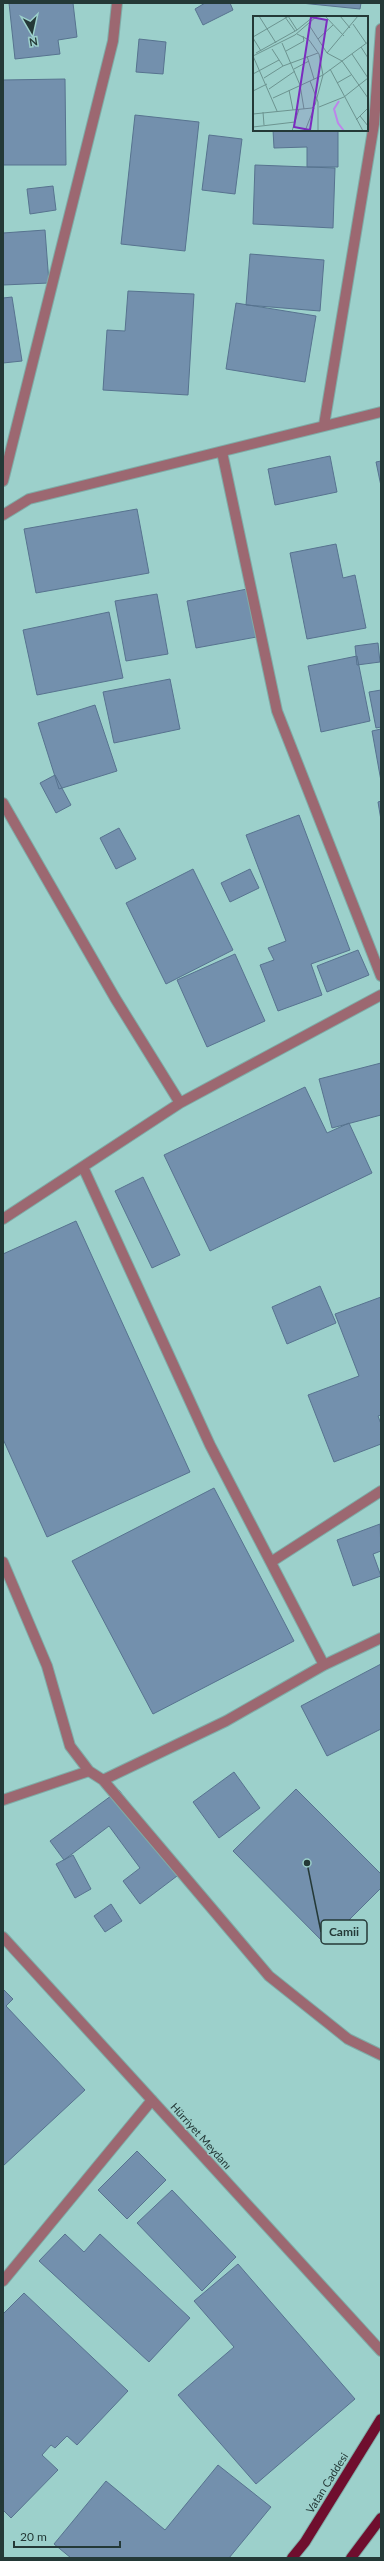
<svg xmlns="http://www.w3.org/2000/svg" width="384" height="2561" viewBox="0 0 384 2561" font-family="Lato,sans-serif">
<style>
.building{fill:#7390ad;stroke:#57738f}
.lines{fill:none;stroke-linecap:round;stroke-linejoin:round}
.minor-casing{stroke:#7faca7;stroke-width:12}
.major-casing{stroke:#7faca7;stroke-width:12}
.minor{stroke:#9c6871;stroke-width:10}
.major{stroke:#6f0e2e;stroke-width:10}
.labels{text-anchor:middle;stroke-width:3;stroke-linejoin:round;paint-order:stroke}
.street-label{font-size:11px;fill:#243937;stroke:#9cd0cb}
.inset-river{fill:none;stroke:#bd85ea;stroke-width:2}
.inset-road{fill:none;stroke:#6c9490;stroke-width:1}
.view{fill:#7b2cbf;fill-opacity:0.15;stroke:#7b2cbf;stroke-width:2}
.inset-edge{fill:none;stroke:#243937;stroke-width:2}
.leader{fill:none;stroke:#243937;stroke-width:1.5}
.callout-dot{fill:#243937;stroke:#9cd0cb;stroke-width:1.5}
.callout{fill:#9cd0cb;stroke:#243937;stroke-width:1.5}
.callout-label{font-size:12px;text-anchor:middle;font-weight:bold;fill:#243937}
</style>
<rect width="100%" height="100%" fill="#9cd0cb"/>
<path class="building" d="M9 3H73L77 37 58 40 60 54 15 59Z
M205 3H230L233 10 203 25 195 9Z
M301 3H361L360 9Z
M139 39 166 42 163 74 136 72Z
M65 79 66 165H3V80Z
M135 115 199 122 185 251 121 244Z
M273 130H338V167H307V147L274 148Z
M209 135 242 139 235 194 202 190Z
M255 165 335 168 333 228 253 224Z
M53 186 56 210 30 214 27 189Z
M45 230 49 283 3 285V233Z
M250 254 324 260 320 311 246 305Z
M128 291 194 294 188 395 103 390 107 330 125 331Z
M12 297 22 361 3 363V298Z
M236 303 316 316 305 382 226 369Z
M330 456 337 492 275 505 268 469Z
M381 461V486L376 462Z
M137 509 149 573 36 593 24 529Z
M336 544 343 578 355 575 366 628 307 639 290 553Z
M252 588 262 636 196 648 187 601Z
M157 594 168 654 126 661 115 601Z
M109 612 123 678 37 695 23 630Z
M378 643 380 662 357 665 355 646Z
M357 656 370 721 321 732 308 666Z
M170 679 180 729 114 743 103 692Z
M381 690V727L376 728 369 692Z
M95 705 117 771 59 789 38 723Z
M381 729V781L372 731Z
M55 775 71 805 56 813 40 783Z
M381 801V820L378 802Z
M299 815 350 950 311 964 322 995 278 1011 260 965 274 960 268 948 286 941 246 835Z
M119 828 136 859 116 869 100 838Z
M193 869 233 950 166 984 126 903Z
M250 869 259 888 230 902 221 883Z
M358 950 369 975 327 992 317 966Z
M235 954 265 1021 207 1047 177 980Z
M381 1063V1115L332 1128 319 1079Z
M305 1087 327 1133 349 1123 372 1173 210 1251 164 1155Z
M143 1177 180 1255 152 1268 115 1191Z
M76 1221 190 1472 47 1537 3 1439V1254Z
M320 1286 336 1323 287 1344 272 1307Z
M381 1297V1415L378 1416 381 1424V1444L334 1462 308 1395 359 1376 335 1314Z
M214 1488 294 1641 153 1714 72 1561Z
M380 1524 381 1551 373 1554 381 1576 353 1586 337 1540Z
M381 1664V1729L327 1756 301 1706Z
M234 1772 260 1808 219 1838 193 1802Z
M296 1789 381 1874V1888L325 1944 233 1851Z
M119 1790 181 1873 140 1904 123 1881 140 1868 109 1826 64 1860 50 1841Z
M73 1855 91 1889 75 1898 56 1864Z
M111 1904 122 1921 105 1932 94 1916Z
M3 1989 13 1999 6 2006 85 2090 3 2166Z
M137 2151 166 2180 127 2219 98 2190Z
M172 2190 236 2257 202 2291 137 2223Z
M65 2234 84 2252 100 2234 190 2318 149 2362 39 2261Z
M238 2264 355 2399 256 2484 178 2395 234 2347 194 2301Z
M24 2293 128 2391 77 2445 67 2436 55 2448 51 2445 42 2455 58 2470 11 2518 3 2510V2314Z
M218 2465 271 2507 229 2558H71L54 2544 106 2481 165 2530Z"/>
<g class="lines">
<g class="minor-casing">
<path id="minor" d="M324 425 374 124 381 29
M222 452 277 711 381 976
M3 481 113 41 117 3
M3 515 29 499 381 412
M3 803 115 998 180 1103
M83 1167 210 1445 324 1665
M3 1219 180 1103 381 995
M3 1562 47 1666 70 1746 89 1771 103 1780 269 1976 348 2039 381 2055
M271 1562 381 1491
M103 1780 226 1721 324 1665 381 1638
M3 1800 89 1771
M3 1937 381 2351
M3 2281 152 2100"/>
</g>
<g class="major-casing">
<path id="major" d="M292 2558 305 2542 381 2419
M351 2558 381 2518"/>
</g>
<use href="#minor" class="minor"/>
<use href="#major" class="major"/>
</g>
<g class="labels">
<g class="street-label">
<text transform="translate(201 2136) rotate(48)" y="4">Hürriyet Meydanı</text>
<text transform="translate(327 2483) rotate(-58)" y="4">Vatan Caddesi</text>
</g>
</g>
<g transform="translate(253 16)">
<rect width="115" height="115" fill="#9cd0cb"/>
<path class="inset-river" d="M86 85 81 93 85 107 91 115"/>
<path class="inset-road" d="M6 0 23 27M35 0 44 14M72 0 91 20M87 0 97 12M32 1 42 15M100 8 113 27M56 9 74 37 89 45M0 21 36 0M0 22 8 35M65 23 80 9M29 27 47 69 51 93M108 31 115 42M19 33 30 50M33 35 51 25 50 20M3 37 44 14 60 1M74 37 105 0M99 38 115 62M0 40 24 95M0 40 42 19 64 0M54 40 61 63M89 45 115 82M41 53 56 45M77 53 110 115M0 58 26 44M11 62 30 50 65 37M57 65 65 86V115M84 67 98 59M16 73 42 55M36 74 40 94M0 75 14 68M20 82 70 59 115 26M66 91 91 81 115 62M10 96 11 109M0 98 59 92 62 89 70 59 66 38 56 24 44 18M107 100 115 110M103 104 115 92M0 111 42 106M39 115 46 93M52 115 61 92"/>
<path class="view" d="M58 1 74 4 57 114 41 111Z"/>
<rect width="115" height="115" class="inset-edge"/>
</g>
<path class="leader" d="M307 1863L321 1932"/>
<circle class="callout-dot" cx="307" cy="1863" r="4"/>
<rect class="callout" x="321" y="1920" width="46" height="24" rx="4"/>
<g class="callout-label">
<text x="344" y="1936">Camii</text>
</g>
<rect width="384" height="2561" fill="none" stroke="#243937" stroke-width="8"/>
<g transform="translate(32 32) rotate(171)" stroke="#9cd0cb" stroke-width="3" paint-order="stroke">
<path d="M0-3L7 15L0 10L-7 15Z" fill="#243937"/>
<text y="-6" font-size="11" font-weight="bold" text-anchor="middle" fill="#243937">N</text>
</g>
<path d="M14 2541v6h106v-6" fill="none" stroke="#243937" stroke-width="2"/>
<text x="20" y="2541" font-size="12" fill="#243937" stroke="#9cd0cb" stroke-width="3" paint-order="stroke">20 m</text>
</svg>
